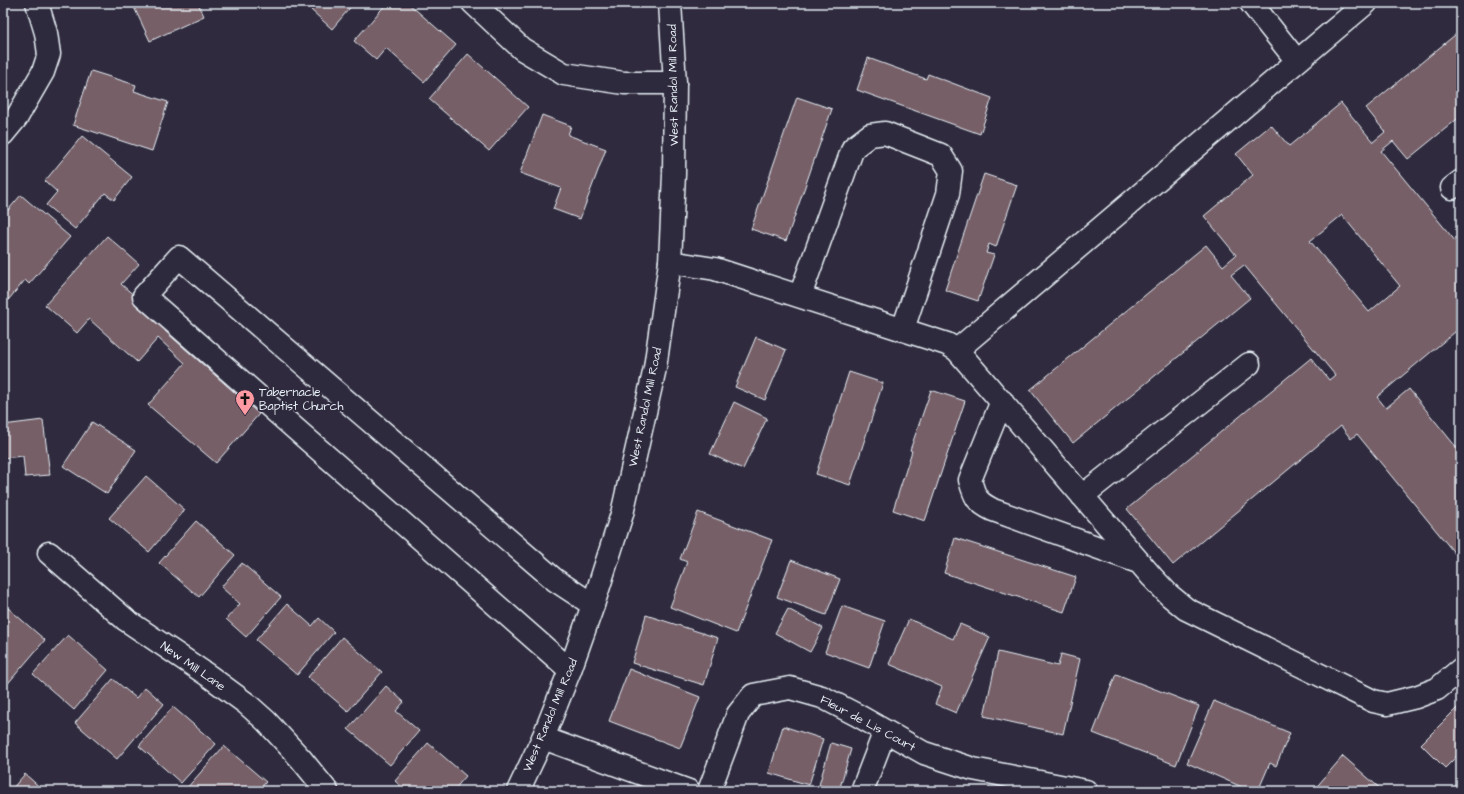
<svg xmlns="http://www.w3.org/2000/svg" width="1464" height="794" viewBox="0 0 1464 794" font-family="'Architects Daughter',sans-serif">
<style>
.building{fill:#775f67;stroke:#e8f1f8;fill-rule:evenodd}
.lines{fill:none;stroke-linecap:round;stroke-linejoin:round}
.minor-casing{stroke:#e8f1f8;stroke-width:25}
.major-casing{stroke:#e8f1f8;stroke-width:25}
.minor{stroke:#2f2a3d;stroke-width:22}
.major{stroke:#2f2a3d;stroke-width:22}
.labels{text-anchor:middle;stroke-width:4;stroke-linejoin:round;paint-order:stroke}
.street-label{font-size:12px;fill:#e8f1f8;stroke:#2f2a3d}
.poi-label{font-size:12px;fill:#e8f1f8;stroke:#2f2a3d;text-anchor:start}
</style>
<rect width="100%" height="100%" fill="#2f2a3d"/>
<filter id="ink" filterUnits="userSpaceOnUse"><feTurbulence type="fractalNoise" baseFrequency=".025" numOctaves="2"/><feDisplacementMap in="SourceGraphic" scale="8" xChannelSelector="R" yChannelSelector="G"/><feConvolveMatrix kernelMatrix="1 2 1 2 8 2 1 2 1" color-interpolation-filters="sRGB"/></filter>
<g filter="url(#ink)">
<path class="building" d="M132 3H198L204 16 150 41Z
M317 3H354L332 29 311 10Z
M387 3H408L456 45 424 82 386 48 376 60 354 41Z
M1461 30V116L1408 159 1393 141 1381 151 1461 248V327L1377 397 1386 408 1409 389 1461 453V561L1357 434 1351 439 1341 426 1173 565 1127 509 1311 358 1329 380 1335 375 1244 265 1231 275 1250 298 1073 443 1030 390 1206 245 1223 266 1236 255 1204 216 1253 175 1236 154 1271 125 1289 146 1341 103 1373 142 1385 132 1366 108ZM1342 215 1400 286 1369 312 1310 241Z
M468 54 528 107 489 151 429 99Z
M868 58 926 79 928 74 992 98 980 134 857 90Z
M91 71 136 85 134 91 168 102 152 151 73 125Z
M797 97 832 109 786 241 751 229Z
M542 115 571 126 568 135 606 149 580 219 553 209 561 188 520 173Z
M82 136 132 177 114 200 105 193 75 229 46 205 57 192 45 181Z
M984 174 1017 185 996 247 989 244 986 253 994 255 978 301 945 290Z
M21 195 70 237 29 284 25 280 4 305 3 303V216Z
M107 236 139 264 121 284 169 326 165 331 259 414 216 463 148 405 185 363 158 338 137 362 89 319 77 333 45 305Z
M756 337 786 350 765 400 735 387Z
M849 372 883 383 850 485 816 474Z
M931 390 965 401 925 521 893 510 912 451 910 450Z
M734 402 767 418 743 469 710 454Z
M43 420 50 475 25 477 23 456 3 458V425Z
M92 422 136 450 107 494 63 466Z
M146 476 185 510 149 552 109 518Z
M698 512 772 540 736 633 670 607 687 562 680 559Z
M196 521 235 555 199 597 159 563Z
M955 538 1076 577 1064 612 944 573Z
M791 560 840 579 826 615 777 597Z
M242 563 281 597 246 637 226 619 240 604 221 587Z
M287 604 312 626 319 618 334 632 297 675 256 640Z
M842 606 885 621 869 668 825 652Z
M8 608 45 640 4 688 3 687V613Z
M788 609 823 628 810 652 775 633Z
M646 615 718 638 704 685 632 663Z
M909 619 953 639 960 624 990 637 956 713 935 704 942 687 889 664Z
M68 635 108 670 74 710 33 674Z
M342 637 382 672 348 711 308 677Z
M998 652 1058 666 1061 654 1080 659 1063 734 984 716Z
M629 669 700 697 680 748 609 721Z
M1116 674 1199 706 1176 765 1093 733Z
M113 679 136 698 145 687 164 704 117 759 75 723Z
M386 686 404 702 396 711 419 731 390 765 348 729Z
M1214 701 1290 733 1276 766 1270 763 1258 791H1251L1187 763Z
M1461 704V752L1445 768 1421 744Z
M173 707 216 744 181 783 139 746Z
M783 726 823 739 809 785 769 773Z
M428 743 466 776 453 791H406L395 781Z
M831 743 851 749 839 791 819 785Z
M224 746 266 782 258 791H188L186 789Z
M1343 756 1383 791H1313Z
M25 774 44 791H10Z"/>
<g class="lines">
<g class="minor-casing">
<path id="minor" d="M473 3 522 49 564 74 624 83H675
M1251 3 1297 61
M3 134 17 117 43 72 49 54 46 33 37 3
M1452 188 1461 181
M670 262 715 269 947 344 957 350 1152 577 1169 595 1186 609 1373 701 1387 704 1416 697 1437 689 1461 669
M800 296 853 148 870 135 885 133 941 155 951 171 948 194 903 329
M957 350 1366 3
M1002 401 970 480C975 498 977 502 993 510L1138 562
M1082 496 1249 364
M49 553 126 620 209 676 247 704 266 721 301 759 327 791
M570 670 144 296 179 257 555 580 593 605
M543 738 689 791
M709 791 738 714 753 695 790 688 822 697 857 715 924 753 973 769 1086 791
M862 791 885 731"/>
</g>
<g class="major-casing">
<path id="major" d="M518 791 543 738 570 670 593 605 622 514 655 368 670 262 674 174 675 83 670 3"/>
</g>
<use href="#minor" class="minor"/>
<use href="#major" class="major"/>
</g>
</g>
<defs>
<g id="church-pin" transform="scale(1)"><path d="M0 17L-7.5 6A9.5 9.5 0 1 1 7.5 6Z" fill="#ff9aa2" stroke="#2f2a3d"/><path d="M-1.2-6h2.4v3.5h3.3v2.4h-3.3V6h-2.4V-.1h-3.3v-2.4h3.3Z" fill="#111"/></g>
</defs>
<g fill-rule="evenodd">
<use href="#church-pin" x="245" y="399"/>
</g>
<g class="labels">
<g class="street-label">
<text transform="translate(673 85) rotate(-91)" y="4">West Randol Mill Road</text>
<text transform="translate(645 407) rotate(-78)" y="4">West Randol Mill Road</text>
<text transform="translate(193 666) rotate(35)" y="4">New Mill Lane</text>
<text transform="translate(550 715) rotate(-67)" y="4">West Randol Mill Road</text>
<text transform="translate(868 723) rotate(28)" y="4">Fleur de Lis Court</text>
</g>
<g class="poi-label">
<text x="259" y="396">Tabernacle<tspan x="259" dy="14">Baptist Church</tspan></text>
</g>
</g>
<rect width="1464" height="794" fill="none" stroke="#2f2a3d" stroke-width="16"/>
<rect x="8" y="8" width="1448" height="778" fill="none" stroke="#e8f1f8" stroke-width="1.5" filter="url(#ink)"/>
</svg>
